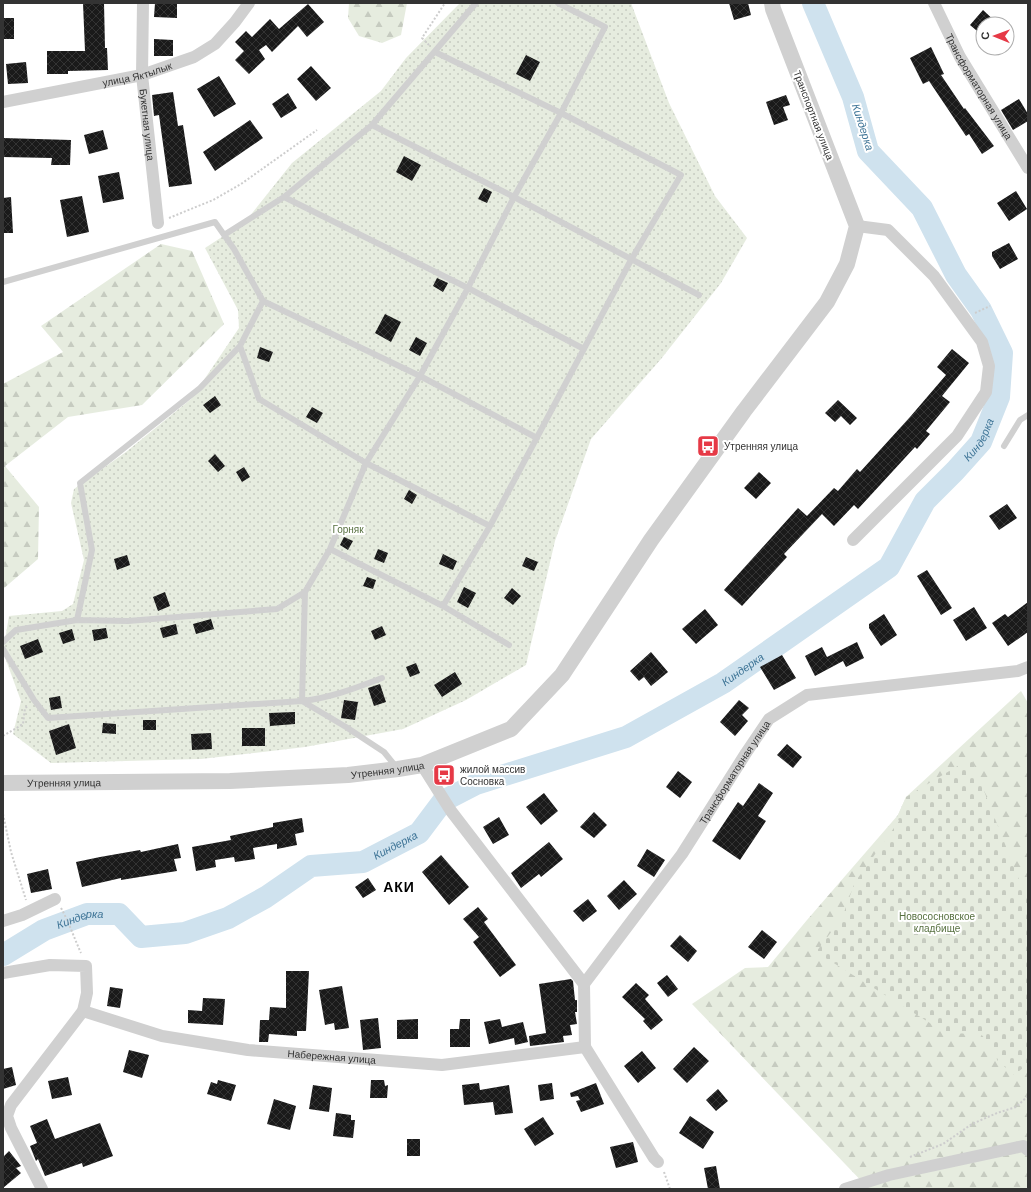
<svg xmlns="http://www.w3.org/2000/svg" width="1031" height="1192" viewBox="0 0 1031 1192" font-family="'DM Sans',sans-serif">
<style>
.green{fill:url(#green-dots)}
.forest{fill:url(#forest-firs)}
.cemetery{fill:url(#cemetery-stones)}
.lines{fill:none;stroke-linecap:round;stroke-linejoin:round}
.river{stroke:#cfe2ee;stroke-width:22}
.building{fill:url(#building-cross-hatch)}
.path{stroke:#cdcdcd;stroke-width:2;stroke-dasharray:2 2;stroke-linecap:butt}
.service{stroke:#d0d0d0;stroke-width:6}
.minor{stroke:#d0d0d0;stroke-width:12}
.tertiary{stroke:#d0d0d0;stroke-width:16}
.labels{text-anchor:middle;stroke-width:4;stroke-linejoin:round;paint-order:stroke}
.street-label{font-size:10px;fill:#333;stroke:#fff}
.poi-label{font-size:10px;fill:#333;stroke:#fff;text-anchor:start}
.park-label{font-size:10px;fill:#56703f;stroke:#fff}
.water-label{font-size:11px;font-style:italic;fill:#3f7597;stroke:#fff}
.district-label{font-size:14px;font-weight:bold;letter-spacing:1px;fill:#000;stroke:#fff}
</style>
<defs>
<pattern id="green-dots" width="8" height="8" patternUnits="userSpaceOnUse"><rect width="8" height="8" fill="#e6ecdf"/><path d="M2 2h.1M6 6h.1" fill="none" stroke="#c6cbc0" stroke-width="1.8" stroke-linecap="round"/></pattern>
<pattern id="forest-firs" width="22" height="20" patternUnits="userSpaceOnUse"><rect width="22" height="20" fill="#e6ecdf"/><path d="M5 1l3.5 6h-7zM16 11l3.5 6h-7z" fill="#c6cbc0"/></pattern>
<pattern id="cemetery-stones" width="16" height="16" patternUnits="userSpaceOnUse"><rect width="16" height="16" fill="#e6ecdf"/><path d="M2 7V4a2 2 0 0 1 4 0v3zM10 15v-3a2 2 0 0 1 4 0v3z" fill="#c6cbc0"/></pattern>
<pattern id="building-cross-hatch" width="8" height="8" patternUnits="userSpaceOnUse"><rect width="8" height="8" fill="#1a1a1a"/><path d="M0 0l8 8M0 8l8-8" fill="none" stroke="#333"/></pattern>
</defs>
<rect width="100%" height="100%" fill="#fff"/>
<path class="green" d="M460 3H631L669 103 715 196 747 238 721 283 661 359 591 439 555 541 526 665 466 700 403 729 305 747 201 759 51 763 13 734 21 701 3 652 9 616 62 611 73 604 84 560 71 503 74 489 126 452 191 399 239 328 238 310 205 248 245 222 292 163 381 91 406 58Z"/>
<path class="forest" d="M349 3H407L401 35 382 43 359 36 348 18Z
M161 244 192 251 224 324 142 405 68 417 5 466 39 507 38 559 3 589V384L63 352 41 326Z
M1021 691 1028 703V1189H869L692 1004 745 968 768 967 807 920 898 815 906 797Z"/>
<path class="cemetery" d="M971 758 1020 882 1028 889V1064L1014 1075 997 1060 996 1053 981 1034 946 1033 816 952 842 918 855 882 899 821 897 817 906 797Z"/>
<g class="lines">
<path class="river" id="s1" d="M3 955 44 930 87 914H119L141 937 185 933 228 918 266 897 311 866 363 862 419 833 443 801 476 784 626 737 723 683 889 567 925 501 955 471 981 442 999 397 1002 353 981 310 956 275 922 208 868 151 853 97 813 3"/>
</g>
<path class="building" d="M83 3H104L105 48H107L108 70 68 71V74H47V51H85Z
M155 3H177V18L154 17Z
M729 3H748L751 15 734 20Z
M308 4 324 22 307 37 298 26 272 52 266 45 259 50 265 59 249 74 235 60 244 51 235 42 246 31 252 37 270 19 279 29Z
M983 10 998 24H983V36L970 25Z
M3 18H14V39H3Z
M154 39 173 40V56H154Z
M931 47 944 74 941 75 964 109 965 108 994 146 982 154 969 134 966 136 929 81 923 84 910 58Z
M526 55 540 62 530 81 516 74Z
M26 62 28 83 8 84 6 64Z
M311 66 331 88 316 101 297 79Z
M219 76 236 104 214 117 197 89Z
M173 92 178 126 183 125 192 184 169 187 159 115 154 116 152 95Z
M288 93 297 108 281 118 272 104Z
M786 95 790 105 783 107 788 120 774 125 766 102Z
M1019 99 1028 114V121L1013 130 1001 110Z
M250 120 263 138 215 171 203 152Z
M103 130 108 149 89 154 84 135Z
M3 138 71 140 70 165H51L52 158 3 157Z
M404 156 421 165 412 181 396 172Z
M119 172 124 199 103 203 98 176Z
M484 188 492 192 487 203 478 199Z
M1016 191 1027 209 1009 221 997 203Z
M82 196 89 232 67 237 60 200Z
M11 197 13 233H3V198Z
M1009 243 1018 259 1000 269 992 256V252Z
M437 278 448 283 443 292 433 286Z
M385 314 401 322 391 342 375 333Z
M416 337 427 343 420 356 409 350Z
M260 347 273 352 269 362 257 358Z
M952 349 969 363 942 396 950 402 926 431 930 434 917 449 915 447 858 509 854 505 834 526 822 514 784 554 787 557 742 606 724 590 798 508 807 516 834 488 838 491 857 469 860 472 910 417 946 375 937 367Z
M215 396 221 405 210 413 203 405Z
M838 400 857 418 850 425 841 416 835 422 825 413Z
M312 407 323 413 317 423 306 417Z
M215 454 225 466 218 472 208 461Z
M244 467 250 477 242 482 236 472Z
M759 472 771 483 756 499 744 488Z
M409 490 417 495 412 504 404 499Z
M1007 504 1017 518 999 530 989 516Z
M344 537 353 541 348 550 340 545Z
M378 549 388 553 384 563 374 559Z
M443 554 457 561 453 570 439 564Z
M127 555 130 565 117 570 114 559Z
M526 557 538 562 534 571 522 566Z
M927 570 952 608 941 615 917 576Z
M367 577 376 580 373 589 363 586Z
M464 587 476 593 468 608 457 602Z
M512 588 521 596 513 605 504 598Z
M165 592 170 606 158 611 153 597Z
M1028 602V632L1008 646 992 623 1005 614 1008 617Z
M974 607 987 628 966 641 953 620Z
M705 609 718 625 696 644 682 629Z
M884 614 897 635 881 646 869 628V624Z
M211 619 214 629 196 634 193 624Z
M176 624 178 634 163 638 160 628Z
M382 626 386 635 375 640 371 631Z
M106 628 108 638 94 641 92 630Z
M72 629 75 640 63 644 59 633Z
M38 639 43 652 25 659 20 646Z
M857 642 864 658 846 667 843 661 815 676 805 656 822 647 827 657Z
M651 652 668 672 651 686 644 677 639 681 630 671Z
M782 655 796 678 774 690 760 667Z
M416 663 420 673 410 677 406 667Z
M455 672 462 684 442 697 434 685Z
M380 684 386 702 374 706 368 688Z
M60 696 62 708 51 710 49 698Z
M344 700 358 702 355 720 341 718Z
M739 700 749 708 742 715 748 721 735 736 720 722Z
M295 712V724L270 726 269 713Z
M143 720H156V730H143Z
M103 723 116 724V734L102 733Z
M69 724 76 748 56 755 49 731Z
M242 728H265V746H242Z
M211 733 212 749 192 750 191 734Z
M787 744 802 757 793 768 777 755Z
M678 771 692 782 680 798 666 787Z
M759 783 773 793 758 816 766 821 740 860 712 841 738 802 743 806Z
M544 793 558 811 541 825 526 807Z
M594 812 607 825 594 838 580 827Z
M499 817 509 835 493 844 483 827Z
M302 818 304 832 295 834 297 845 277 849V844L253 848 255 859 235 862 234 857 215 860 216 867 196 871 192 847 231 840 230 836 273 827V823Z
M549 842 563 859 541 877 539 874 521 888 511 873Z
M178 844 181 858 174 859 177 871 121 880V878L82 887 76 862 100 857 140 850 141 852Z
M647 849 665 860 654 877 637 866Z
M441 855 469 887 449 905 422 872Z
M48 869 52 889 31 893 27 874Z
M368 878 376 890 363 898 355 887Z
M624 880 637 894 619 910 607 896Z
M588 899 597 911 583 922 573 911Z
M478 907 488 919 484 922 516 965 500 977 473 942 479 937 463 919Z
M762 930 777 942 764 959 748 947Z
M680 935 697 951 688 962 670 946Z
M286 971H309L306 1031H297V1036L269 1034 268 1042H259L260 1020H269L270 1007 286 1008Z
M667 975 678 989 668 997 657 983Z
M571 979 573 981 575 1000H577V1012H575L577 1024 570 1025 572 1035 563 1036 564 1042 530 1046 529 1036 546 1033 539 984Z
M636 983 649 995 645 999 663 1020 651 1030 643 1021 645 1019 622 997Z
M342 986 349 1028 335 1030 334 1023 325 1025 319 990Z
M110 987 123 989 120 1008 107 1006Z
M203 998 225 999 223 1025 188 1023V1010L202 1011Z
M378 1018 381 1048 363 1050 360 1020Z
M418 1019V1039H397V1020Z
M460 1019H470V1047H450V1029H459Z
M500 1019 502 1027 523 1022 528 1042 515 1045 514 1038 489 1044 484 1022Z
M694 1047 709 1061 687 1083 673 1069Z
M129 1050 149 1055 142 1078 123 1072Z
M642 1051 656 1068 638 1083 624 1066Z
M12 1067 16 1085 3 1089V1069Z
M68 1077 72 1095 52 1099 48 1081Z
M218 1080 236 1085 231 1101 207 1094 211 1082 217 1084Z
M371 1080H384L385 1086 388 1085 387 1098H370Z
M479 1083 480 1090 509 1085 513 1113 495 1115 493 1102 464 1105 462 1085Z
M552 1083 554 1099 540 1101 538 1085Z
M596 1083 604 1104 581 1112 576 1101 580 1100 578 1096 571 1097 570 1093Z
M313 1085 332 1088 329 1112 309 1109Z
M718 1089 728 1101 716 1111 706 1100Z
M274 1099 296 1106 290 1130 267 1124Z
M336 1113 351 1115V1120H355L353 1138 333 1136Z
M690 1116 714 1132 703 1149 679 1133Z
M543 1117 554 1134 535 1146 524 1129Z
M47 1119 55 1139 100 1123 113 1156 83 1167 82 1163 45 1176 38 1159 36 1161 30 1146 37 1143 30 1126Z
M407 1139H420V1156H407Z
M633 1142 638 1162 616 1168 610 1147Z
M9 1151 21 1166 16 1168 21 1173 3 1188V1157Z
M716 1166 720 1189H708L704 1168Z"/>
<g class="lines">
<path class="path" d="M429 45 422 38 445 3
M169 218 213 200 241 184 317 130
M975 313 990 306
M3 736 23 724 25 708 28 706
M3 814 11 852 26 900
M61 908C69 922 74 938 81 953
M910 1157 943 1144 972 1124 997 1113 1016 1107 1028 1096
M664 1172 670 1189"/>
<path class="service" d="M372 125 514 197 699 295
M284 197 468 288 584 349
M224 235 284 197 372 125 476 3
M3 282 215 222 234 249 263 301 240 346 200 388 80 483 92 550 77 620
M263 301 420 376 537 438
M240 346 259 399 366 463 490 526
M1004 446 1020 420 1028 415
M330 549 443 606 490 526 631 260 681 175 561 113 435 52
M305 592 302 701C330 698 356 688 382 678
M443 606 509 645
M3 642 16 630 77 620 128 621 277 609 305 592 330 549 366 463 420 376 468 288 514 197 561 113 605 27 558 3
M3 649 34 700 48 718 302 701 346 727 384 752 397 768"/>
<g class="minor">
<path id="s2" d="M143 3 142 75 158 223"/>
<path id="s3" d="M934 3 960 57 1028 168"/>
<path id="s4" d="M3 102 142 75 194 57 215 44 235 22 249 3"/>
<path d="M853 540 957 436 986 392 989 366 982 342 934 276 888 230 857 226"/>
<path d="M422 765 451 811 584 984 585 1047 654 1158 658 1162"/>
<path d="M3 921 22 915 55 899"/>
<path d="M3 973 50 965 86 966 87 993 83 1011 11 1105 7 1116 11 1128 42 1189"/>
<path id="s5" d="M584 984 682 854 746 753 769 719 807 695 1018 671 1028 667"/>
<path id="s6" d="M83 1011 162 1036 248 1050 442 1065 585 1047"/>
<path d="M845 1189 889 1175 1023 1146 1028 1150"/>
</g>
<path class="tertiary" id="s7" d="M3 783 230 781 348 775 398 769 422 765 511 729 562 675 651 540 744 411 827 302 847 264 857 226 773 9 772 3"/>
</g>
<defs>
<g id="bus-square" transform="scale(1.15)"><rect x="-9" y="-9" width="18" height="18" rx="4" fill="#e63946" stroke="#fff"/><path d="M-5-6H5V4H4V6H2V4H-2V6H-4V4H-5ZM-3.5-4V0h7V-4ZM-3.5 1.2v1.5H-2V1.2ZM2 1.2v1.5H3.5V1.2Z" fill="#fff"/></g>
</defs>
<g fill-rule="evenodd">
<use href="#bus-square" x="708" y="446"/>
<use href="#bus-square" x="444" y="775"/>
</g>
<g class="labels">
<g class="street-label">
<text dy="4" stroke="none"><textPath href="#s4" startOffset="137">улица Яктылык</textPath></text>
<text dy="4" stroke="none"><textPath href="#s3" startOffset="95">Трансформаторная улица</textPath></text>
<text transform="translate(814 115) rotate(69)" y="4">Транспортная улица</text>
<text dy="4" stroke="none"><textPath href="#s2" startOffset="122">Букетная улица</textPath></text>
<text dy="4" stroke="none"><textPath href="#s7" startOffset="385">Утренняя улица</textPath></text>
<text dy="4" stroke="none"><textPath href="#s5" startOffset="260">Трансформаторная улица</textPath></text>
<text dy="4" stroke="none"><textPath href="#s7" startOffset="61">Утренняя улица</textPath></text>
<text dy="4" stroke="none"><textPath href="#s6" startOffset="254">Набережная улица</textPath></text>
</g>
<g class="poi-label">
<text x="724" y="450">Утренняя улица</text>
<text x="460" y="773">жилой массив<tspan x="460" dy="12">Сосновка</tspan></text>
</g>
<g class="park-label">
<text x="348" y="533">Горняк</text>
<text x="937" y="920">Новососновское<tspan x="937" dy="12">кладбище</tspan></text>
</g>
<g class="water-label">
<text transform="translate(863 127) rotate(72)" y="4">Киндерка</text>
<text dy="4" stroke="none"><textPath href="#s1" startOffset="1166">Киндерка</textPath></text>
<text dy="4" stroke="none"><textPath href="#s1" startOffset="830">Киндерка</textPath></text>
<text dy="4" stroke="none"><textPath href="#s1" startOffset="434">Киндерка</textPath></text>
<text dy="4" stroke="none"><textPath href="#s1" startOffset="86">Киндерка</textPath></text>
</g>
<g class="district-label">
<text x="399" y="892">АКИ</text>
</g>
</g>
<rect width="1031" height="1192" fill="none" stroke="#333333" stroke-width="8"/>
<g transform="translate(995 36) rotate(271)"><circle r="19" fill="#ffffff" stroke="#adadad"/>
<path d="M0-3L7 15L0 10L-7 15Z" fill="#e63946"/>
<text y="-6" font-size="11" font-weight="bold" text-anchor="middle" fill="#333333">С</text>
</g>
</svg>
